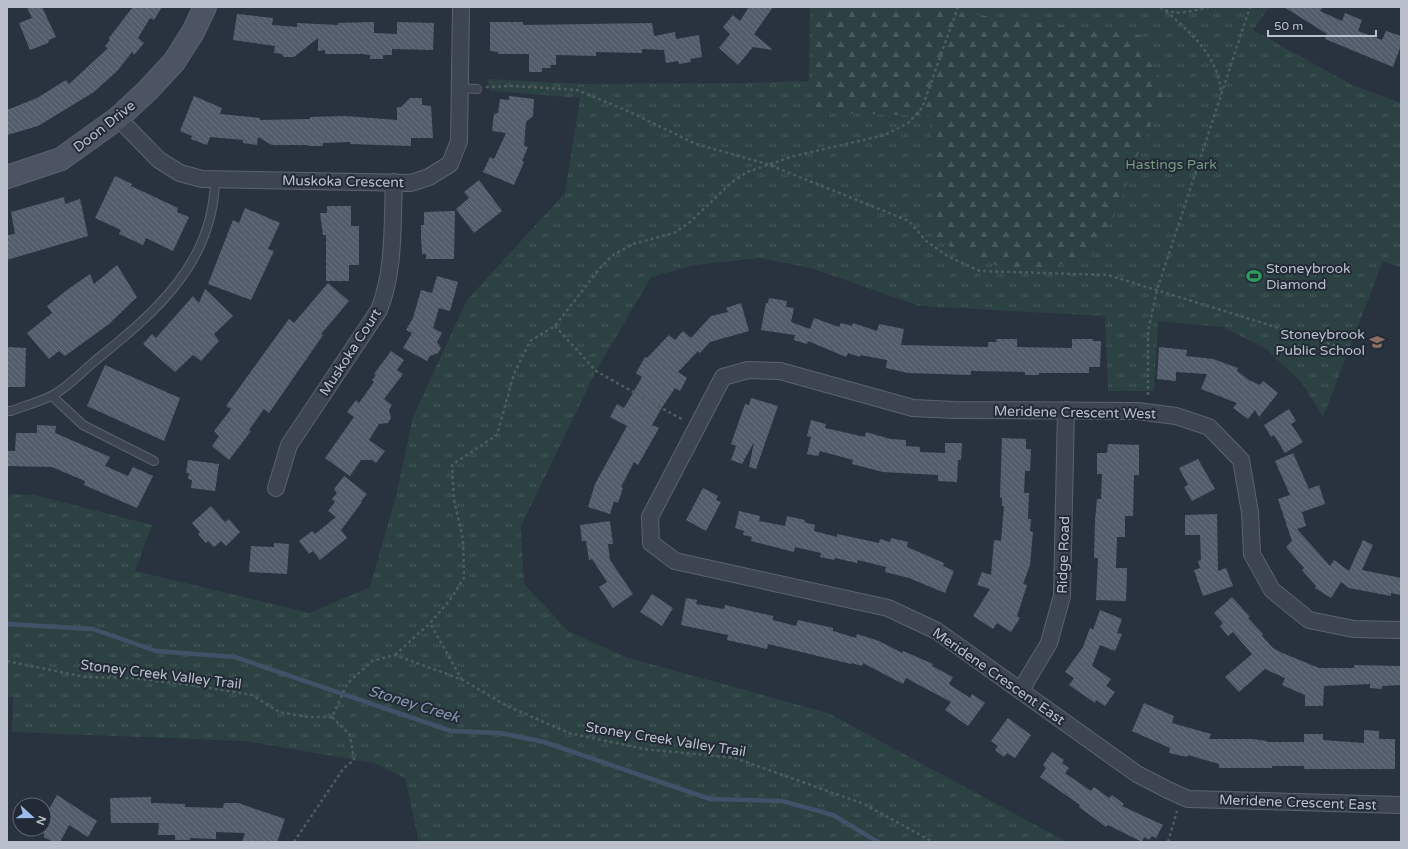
<svg xmlns="http://www.w3.org/2000/svg" width="1408" height="849" viewBox="0 0 1408 849" font-family="'Varela Round',sans-serif">
<style>
.grass{fill:url(#grass-tufts)}
.forest{fill:url(#forest-firs)}
.lines{fill:none;stroke-linecap:round;stroke-linejoin:round}
.stream{stroke:#415168;stroke-width:4.5}
.building{fill:url(#building-back-hatch)}
.lane-casing{stroke:#5b636e;stroke-width:10}
.street-casing{stroke:#5b636e;stroke-width:18}
.secondary-casing{stroke:#5b636e;stroke-width:24}
.path{stroke:#4c5d60;stroke-width:2.5;stroke-dasharray:3 3;stroke-linecap:butt}
.lane{stroke:#3d4550;stroke-width:8}
.street{stroke:#3d4550;stroke-width:16}
.secondary{stroke:#4c5463;stroke-width:22}
.labels{text-anchor:middle;stroke-width:4;stroke-linejoin:round;paint-order:stroke}
.street-label{font-size:14px;fill:#bac0cb;stroke:#222a36}
.park-label{font-size:14px;fill:#74997d;stroke:#222a36}
.poi-label{font-size:14px;fill:#bac0cb;stroke:#222a36;text-anchor:start}
.water-label{font-size:15px;font-style:italic;fill:#8597af;stroke:#222a36}
</style>
<defs>
<pattern id="grass-tufts" width="24" height="20" patternUnits="userSpaceOnUse"><rect width="24" height="20" fill="#2c4142"/><path d="M3 7l-1-3M5 7V3M7 7l1-3M15 17l-1-3M17 17v-4M19 17l1-3" fill="none" stroke="#485b5c"/></pattern>
<pattern id="forest-firs" width="22" height="20" patternUnits="userSpaceOnUse"><rect width="22" height="20" fill="#2c4142"/><path d="M5 1l3.5 6h-7zM16 11l3.5 6h-7z" fill="#485b5c"/></pattern>
<pattern id="building-back-hatch" width="6" height="6" patternUnits="userSpaceOnUse"><rect width="6" height="6" fill="#535c6b"/><path d="M-1 5l2 2M0 0l6 6M5-1l2 2" fill="none" stroke="#6a727f"/></pattern>
</defs>
<rect width="100%" height="100%" fill="#293340"/>
<path class="grass" d="M810 7H1269L1253 30 1352 85 1401 103V267L1383 261 1323 417 1303 384 1266 349 1223 327 1158 321 1154 391H1108L1105 316 919 306 811 268 760 258 694 265 651 277 596 371 521 526 524 584 568 631 625 657 828 713 1067 842H419L405 778 374 763 245 741 12 732 13 697H7V494L34 495 152 525 135 571 310 613 370 587 396 496 413 417 467 300 565 193 580 98 491 91 487 79 585 84 747 83 809 81Z"/>
<path class="forest" d="M814 7H940V9L1019 21 1140 35 1166 93 1138 154 1115 214 1091 257 1018 274 937 241 930 116 814 112Z"/>
<g class="lines">
<path class="stream" d="M7 624 93 629 156 651 235 657 451 731 500 733 544 742 710 799 782 801 833 815 878 842"/>
</g>
<path class="building" d="M27 7H42L56 37 49 40 48 43 30 50 19 23 32 18Z
M130 7H162L154 20 150 18 138 38 144 43 134 55 132 52 118 70 94 92 38 126 7 135V110L37 98 66 80 69 84 108 48 105 46 110 40 109 38 132 8Z
M749 7H773L754 34 773 50 753 47 738 65 719 48 730 34 723 27 733 15 740 21Z
M1284 7H1323L1320 11 1342 21 1345 13 1362 20 1358 31 1382 40 1386 31 1401 36V45L1393 67 1325 39 1327 34Z
M237 14 273 18 272 25 297 27V23L338 25V23L374 22V33L397 34V22L434 23 433 50 392 49V55H383V59H370V55L362 54H325V50L318 51V38L294 57H284L282 54 274 53 275 46 233 40Z
M490 22H523V25L652 23 654 36 675 32 676 39 699 35 702 57 690 59 691 62 679 64 678 61 666 63 664 50 642 49V53L596 52V56L556 55V65H550L551 68H542V72H529V54H498V52L490 51Z
M194 96 222 108 220 114 260 118V120L310 119V117L345 116 397 120V107H401L410 98H422V105L431 106 433 138H411V146L350 144V142L323 143V146H308V145H272L258 137 257 145 243 143V140L210 137 207 145 191 139 192 136 180 131Z
M509 96 534 99 533 116 526 122 524 146 528 147 522 161 524 162 514 185 483 172 490 157 494 159 506 133 492 131 494 114 498 113 500 99 509 100Z
M115 176 132 184 131 186 178 208 177 212 189 217 173 251 146 238 143 245 119 234 121 230 95 218Z
M479 180 502 211 474 233 456 209 469 198 464 192Z
M64 197 65 204 80 199 88 236 7 260V235L15 234 11 212Z
M327 206H351V226H359V265H349V281H326V235H323L320 213H327Z
M245 208 280 223 268 249 274 251 251 300 208 284 233 220 239 223Z
M455 211 454 259H426V254H422L421 237V225H424V212Z
M117 265 137 297 109 324 65 356 59 351 49 359 27 333 52 313 47 306 67 290 90 274 94 284Z
M437 276 458 282 450 311 439 308 433 328 442 333 437 342 441 348 438 353 430 356 427 361 403 348 412 333 406 330 413 318 421 290 432 293Z
M328 283 349 301 321 334 323 335 269 413 264 409 249 430 251 431 229 460 212 446 219 436 214 431 225 417 226 418 225 417 231 409 226 406 289 319 294 323Z
M205 289 233 316 214 334 219 341 201 361 193 355 175 372 143 344 152 334 156 338 193 296 199 303Z
M769 298 787 301 786 307 794 308 791 322 810 329 814 318 839 327 841 323 852 326 853 323 877 331 879 324 904 329 901 345 988 347V342H997L996 339H1017V347L1072 348V339H1093V341H1101L1100 367H1089V373H1039V375H1025V372L971 371V375L908 373 886 368 887 360 860 355V357L848 353 846 357 808 341 807 344 794 340 795 335 761 330 766 303H768Z
M741 303 749 331 710 342 700 353 698 351 678 372 687 378 680 391 675 388 661 409 652 425 659 428 638 465 634 462 621 487 623 488 618 503 614 501 610 514 588 507 595 484 627 426 610 417 617 404 624 408 630 398 642 377 636 373 645 357 647 358 669 335 675 340 683 331 691 338 711 316 728 312 726 308Z
M7 347 26 348 25 387H7Z
M1159 347 1187 350 1186 356 1213 359 1238 368 1237 371 1249 380 1260 385 1263 381 1278 393 1259 417 1255 410 1248 419 1233 408 1237 403 1201 389 1207 374 1176 372V381L1157 379Z
M391 351 404 360 397 370 403 374 384 399 392 405 389 410 391 418 388 423 379 424 369 440 385 451 376 463 372 460H361L350 476 325 458 354 417 347 412 356 400 359 403 374 382 372 380 376 375 374 374Z
M105 365 180 398 164 441 87 406Z
M751 398 778 406 756 469 749 467 754 442 742 464 731 460 736 446 731 444 745 404 749 405Z
M1289 409 1296 421 1291 424 1303 442 1285 453 1274 435 1271 437 1264 425Z
M811 420 826 424 825 428 865 437 866 432 890 439 906 440V446L920 447V452L945 453V443H962L961 460H958L957 482 938 481V475L883 472 852 464 853 460 820 451 818 456 807 454 811 437 807 436Z
M37 425 56 426 55 433 110 457 105 466 128 476 133 467 153 476 137 508 84 485 85 481 52 467 7 466V451H15L16 433H37Z
M1002 438 1026 439V449H1031L1030 471H1025L1024 493H1029L1028 519H1031L1030 531 1033 532 1030 565 1023 584 1027 585 1017 616 1020 618 1011 632 997 623 993 629 973 616 990 589 977 585 982 572 991 575 994 540 1001 541 1004 506H1002V498L1000 497Z
M1108 444 1139 445V475H1134L1133 516H1125V537H1117L1116 568H1127L1126 601 1096 600 1098 558H1094L1095 521 1097 499H1101L1102 474H1097V453H1107Z
M1293 453 1309 489 1319 485 1325 504 1302 512 1306 526 1297 529 1330 566 1334 560 1349 571 1363 540 1373 545 1362 570 1401 578V595L1391 593V596L1349 588 1341 582 1331 598 1315 588 1316 586 1302 570 1304 568 1286 547 1292 541 1278 499 1290 495 1275 461Z
M1198 459 1215 489 1192 501 1184 487 1188 485 1179 468Z
M188 460 219 464 215 491 191 488 192 480 188 479 189 473H186Z
M344 476 367 494 361 501 362 502 341 530 347 538 320 560 313 551 309 554 299 541 312 531 315 534 336 517 328 511 335 502 332 499 337 493 334 489Z
M703 488 718 496 716 500 721 502 706 531 686 520Z
M211 506 225 522 229 519 240 532 226 546 221 541 214 547 208 541 206 543 198 534 200 532 192 523Z
M739 511 760 516 759 521 785 526 787 516 805 520 804 522 815 525 814 531 837 537V534L879 543 880 539 890 542 891 538 908 542 907 547 944 563 943 566 954 571 945 593 909 578 885 572 886 567 858 560 857 563 835 558 834 560 820 557 821 553 795 547 794 552 751 541 752 537 743 535 744 531 735 528Z
M1217 514 1218 571 1226 568 1233 586 1203 596 1194 570 1200 568 1198 561 1201 560 1200 535H1185V515Z
M610 521 613 544H608L610 560 633 594 613 608 599 587 607 582 592 559 589 560 586 541H582L580 525Z
M274 543 289 544 287 574 249 572 251 546 274 547Z
M652 594 673 608 662 626 640 612Z
M1232 597 1250 617 1248 618 1263 634 1262 636 1273 648 1280 652 1319 668H1354V665L1401 666V685L1382 686V689L1370 688V684L1324 686 1323 706H1305V695L1282 685 1285 678 1265 669 1239 692 1225 677 1252 654 1233 632 1228 636 1220 626 1223 623 1214 613Z
M686 598 697 600 696 604 724 609 725 605 773 616V620L796 626 798 620 833 628V631L856 638 857 634 879 641 902 653 903 651 933 664 932 666 953 677 949 684 970 698 972 694 985 703 968 726 945 710 951 702 906 678 903 684 863 663 862 666 852 663 851 664 768 644 767 649 727 640 728 635 681 625Z
M1100 610 1122 619 1117 633 1122 634 1115 651 1100 645 1092 666 1111 679 1106 686 1115 692 1105 706 1096 700 1095 703 1069 685 1074 678 1065 672 1083 647 1090 628 1093 630Z
M1144 703 1174 716 1172 723 1211 734 1209 739H1252L1267 741V742H1304V734H1323V740L1364 743V730L1379 731V739H1395V769H1304V766H1272V768H1219V764L1188 755 1187 757 1169 753 1170 748 1132 731Z
M1008 718 1031 735 1015 758 1007 753 1004 757 995 750 998 746 991 741Z
M1052 752 1064 760 1062 763 1069 768 1065 773 1091 791 1094 787 1109 798 1112 795 1124 804 1122 806 1163 825 1156 838 1152 836 1149 840 1144 837 1142 842 1108 825 1106 827 1079 807 1080 805 1040 777 1046 768 1043 765Z
M57 795 97 821 88 837 69 825 60 842H53L44 837V818Z
M151 797V803L185 804V807L223 808 224 803H238L285 819 277 842H242L245 833 216 832V839L190 838V840H175V835H158L159 823H111L110 798Z"/>
<g class="lines">
<g class="lane-casing">
<path id="lane" d="M460 88 477 89
M52 396 83 425 154 461
M7 411H11C24 406 39 402 51 396 66 389 83 371 96 360 156 312 214 262 215 179"/>
</g>
<g class="street-casing">
<path id="street" d="M118 118 159 160 180 173 202 179 411 183 429 177 450 164 459 141 461 7
M276 488 289 445 379 310C395 270 392 224 394 182
M1401 630 1354 629 1309 620 1272 590 1252 554 1250 512 1241 460 1209 427 1176 416 1137 411 954 410 913 408 780 371 748 370 723 377 650 517 651 543 675 561 888 608 937 631 1137 774 1168 790 1188 799 1401 805
M1021 690 1049 643 1062 596 1066 410"/>
</g>
<g class="secondary-casing">
<path id="secondary" d="M7 177 61 159 118 118 148 90 174 62 193 32 205 7"/>
</g>
<path class="path" d="M1160 7C1175 18 1193 10 1210 7
M1166 11C1192 34 1219 57 1221 94
M486 87 514 86 577 90 628 111 696 144 767 164 909 221 926 241 949 257 980 271 1108 275 1353 351
M555 326 596 371 683 420
M1148 395V331L1157 290 1250 7
M395 655 430 623
M7 661 85 677 131 678 191 685 252 695 279 712 308 717H332L347 684 372 661 395 655 463 680 507 706 569 733 644 749 735 758 864 804 933 842
M462 680 430 623 450 600 464 578 463 539 454 500 452 465 497 435 514 374 530 341 555 326 599 269 613 255 633 244 674 233 689 223 731 183 747 172 794 156 885 135 908 123 922 108 958 7
M294 842 343 769 354 760 350 735 332 717
M1168 842 1177 811"/>
<use href="#lane" class="lane"/>
<use href="#street" class="street"/>
<use href="#secondary" class="secondary"/>
</g>
<defs>
<g id="stadium-bare" transform="scale(1.2)"><path d="M0-5a6.5 5 0 1 0 0 10a6.5 5 0 1 0 0-10ZM-3.5-1.8h7v3.6h-7Z" fill="#2e9e5b" stroke="#222a36" stroke-width="2.5" paint-order="stroke"/></g>
<g id="school-bare" transform="scale(1.2)"><path d="M0-5L7-2L0 1L-7-2ZM-4 1L0 2.5L4 1V4Q0 6-4 4Z" fill="#8d6e63" stroke="#222a36" stroke-width="2.5" paint-order="stroke"/></g>
</defs>
<g fill-rule="evenodd">
<use href="#stadium-bare" x="1254" y="276"/>
<use href="#school-bare" x="1377" y="342"/>
</g>
<g class="labels">
<g class="street-label">
<text transform="translate(104 126) rotate(-38)" y="5">Doon Drive</text>
<text transform="translate(343 181) rotate(1)" y="5">Muskoka Crescent</text>
<text transform="translate(350 352) rotate(-57)" y="5">Muskoka Court</text>
<text transform="translate(1075 412) rotate(1)" y="5">Meridene Crescent West</text>
<text transform="translate(1063 555) rotate(-88)" y="5">Ridge Road</text>
<text transform="translate(161 674) rotate(7)" y="5">Stoney Creek Valley Trail</text>
<text transform="translate(999 676) rotate(35)" y="5">Meridene Crescent East</text>
<text transform="translate(666 739) rotate(9)" y="5">Stoney Creek Valley Trail</text>
<text transform="translate(1298 802) rotate(2)" y="5">Meridene Crescent East</text>
</g>
<g class="park-label">
<text x="1171" y="169">Hastings Park</text>
</g>
<g class="poi-label">
<text x="1266" y="273">Stoneybrook<tspan x="1266" dy="16">Diamond</tspan></text>
<text x="1365" y="339" text-anchor="end">Stoneybrook<tspan x="1365" dy="16">Public School</tspan></text>
</g>
<g class="water-label">
<text transform="translate(414 704) rotate(17)" y="5">Stoney Creek</text>
</g>
</g>
<rect width="1408" height="849" fill="none" stroke="#bac0cb" stroke-width="16"/>
<g transform="translate(32 817) rotate(111)"><circle r="19" fill="#222a36" stroke="#5f6672"/>
<path d="M0-3L7 15L0 10L-7 15Z" fill="#9bbbef"/>
<text y="-6" font-size="11" font-weight="bold" text-anchor="middle" fill="#bac0cb">N</text>
</g>
<path d="M1268 30v6h108v-6" fill="none" stroke="#bac0cb" stroke-width="2"/>
<text x="1274" y="30" font-size="12" fill="#bac0cb" stroke="#222a36" stroke-width="3" paint-order="stroke">50 m</text>
</svg>
